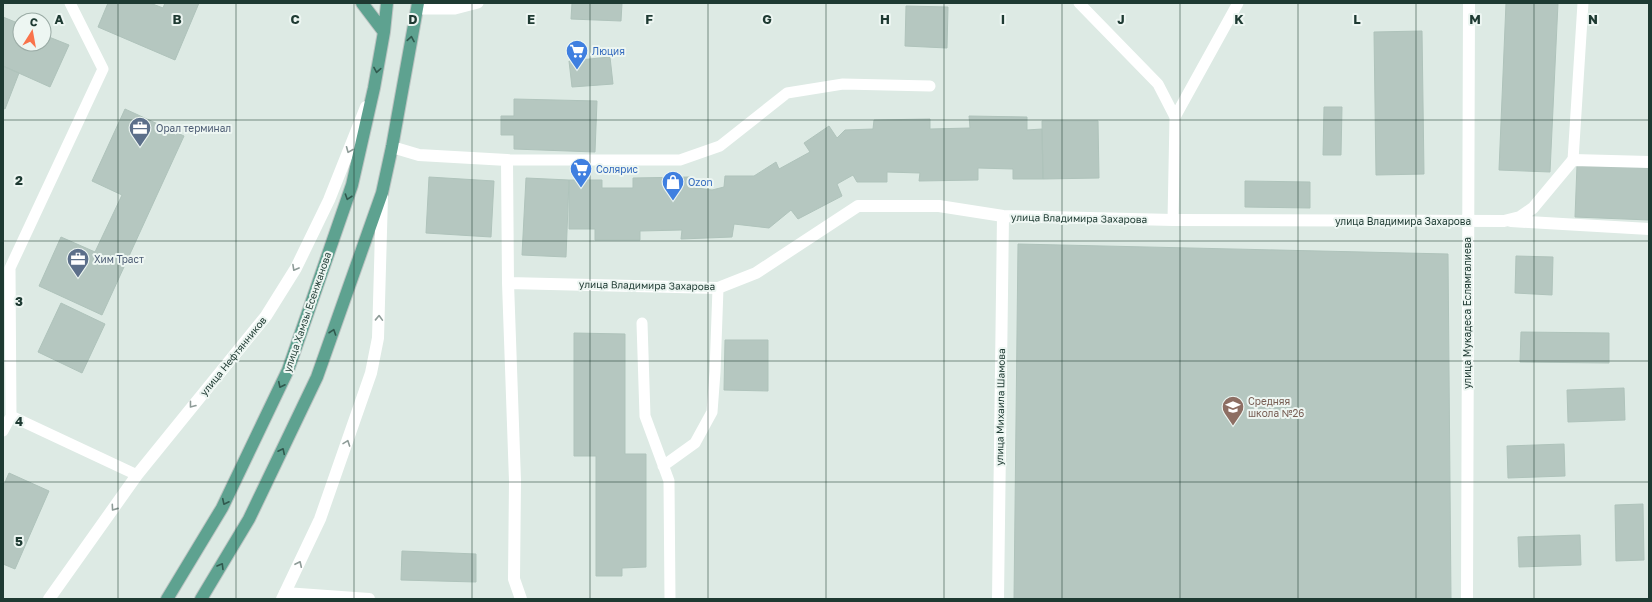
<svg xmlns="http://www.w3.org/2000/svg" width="1652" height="602" viewBox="0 0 1652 602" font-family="'Golos Text',sans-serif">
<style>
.building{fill:#b5c7c0;stroke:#afc3bb}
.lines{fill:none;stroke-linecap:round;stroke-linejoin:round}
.primary-casing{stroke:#bcc4c2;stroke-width:14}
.service{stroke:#fff;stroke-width:11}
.minor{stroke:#fff;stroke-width:12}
.tertiary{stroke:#fff;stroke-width:12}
.primary{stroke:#5ea290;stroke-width:12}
.oneway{stroke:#31594e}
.oneway2{stroke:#8e9c98}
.grid{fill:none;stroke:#1e3a32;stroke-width:1;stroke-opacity:0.55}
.labels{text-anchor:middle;stroke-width:4;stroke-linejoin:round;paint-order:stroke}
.shop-label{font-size:10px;fill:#366cbe;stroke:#edf6f2;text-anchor:start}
.service-label{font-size:10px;fill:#4e5e75;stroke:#edf6f2;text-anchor:start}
.street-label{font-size:10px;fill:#1e3a32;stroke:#edf6f2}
.education-label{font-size:10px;fill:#785e54;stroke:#edf6f2;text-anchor:start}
.grid-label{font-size:13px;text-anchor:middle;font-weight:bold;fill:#1e3a32;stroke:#edf6f2;stroke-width:4;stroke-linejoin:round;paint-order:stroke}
</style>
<rect width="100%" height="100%" fill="#ddeae4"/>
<path class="building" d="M108 3H150L163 8 165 3H199L175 60 98 27Z
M572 3H622L621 21 571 19Z
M1506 3H1558L1550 172 1499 170Z
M906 6 948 7 947 48 905 46Z
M3 17 20 24V44H44V35L69 45 50 87 3 66Z
M1422 31 1424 174 1376 175 1374 32Z
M610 57 613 84 572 87 569 61Z
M3 66 19 73 5 109 3 108Z
M514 99 597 101 595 152 514 149V135H501V116H514Z
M1324 107H1342L1341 155H1323Z
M125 109 184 136 102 315 39 286 61 237 95 252 122 195 92 181Z
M969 116 1027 117V130L1042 129 1043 179H1013V169L978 168V180L919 181 920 173 887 172V182H857L853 175 837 184 842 196 798 219 791 210 769 228 734 224 732 237 681 239 682 230 640 231V240H595V229H569V180H602V188H633V178L690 177 689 187 712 190 724 187 725 176H754L776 162 779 169 810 152 804 143 829 126 837 138 845 130 873 129 874 120 930 119V129L970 128Z
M1042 121H1098L1099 178 1043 179Z
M1577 165 1649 168V220L1575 217Z
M429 177 494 181 491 237 426 233Z
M526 178 569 180 566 257 522 255Z
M1245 181 1310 182V208L1245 207Z
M1018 244 1448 254 1451 599H1014Z
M1516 256 1553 257 1552 295 1515 293Z
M61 303 105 324 82 373 38 352Z
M1521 332 1609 333V363L1520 362Z
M574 333 625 334V454H646V567L622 568V576H596V456H574Z
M725 340H768V391L724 390Z
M1624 388 1625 420 1568 422 1567 390Z
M1564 444 1565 476 1508 478 1507 446Z
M9 473 49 491 15 569 3 564V487Z
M1643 504 1644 560 1616 561 1615 505Z
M1580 535 1581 565 1519 567 1518 537Z
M402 551 476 554V582L401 580Z"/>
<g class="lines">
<g class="primary-casing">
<path id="primary" d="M362 3 384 32
M167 599 222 508 288 370 352 185 374 88 384 32 387 3
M201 599 249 519 317 377 382 193 392 147 418 3"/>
</g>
<path class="service" d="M70 3 103 69 10 268 11 416 137 475
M1079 3 1158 84 1175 117
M417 9H455L478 3
M507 160H680L720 146 787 93 843 84 930 86
M1573 160 1583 3
M1173 220 1175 117 1238 3
M642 323 645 416 669 481 670 599
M3 431 11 416
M663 466 695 443 712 412 715 372 718 288"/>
<path class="minor" d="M392 147 419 155 507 160 508 283 515 481 514 579 521 599
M1511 221 1649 229
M508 283 718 288 756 273 858 206H939L1003 216 1173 220 1504 221 1520 217 1533 208 1573 160 1649 162
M285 593 369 599
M998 599 1003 216
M1467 599 1469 3"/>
<path class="tertiary" d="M49 599 137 475 266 316 296 268 329 200 366 107
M282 599 320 519 371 373 378 338 382 196"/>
<use href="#primary" class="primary"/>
</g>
<defs><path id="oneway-chevron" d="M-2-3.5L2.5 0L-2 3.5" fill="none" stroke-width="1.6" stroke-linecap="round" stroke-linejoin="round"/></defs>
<g class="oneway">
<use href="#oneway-chevron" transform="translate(411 39) rotate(-80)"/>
<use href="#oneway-chevron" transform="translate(377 70) rotate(100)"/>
<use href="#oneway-chevron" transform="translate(348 197) rotate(109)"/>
<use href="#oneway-chevron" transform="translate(333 332) rotate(-71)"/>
<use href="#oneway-chevron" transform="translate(281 385) rotate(116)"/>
<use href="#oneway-chevron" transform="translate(282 451) rotate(-64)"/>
<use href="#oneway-chevron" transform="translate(225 502) rotate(116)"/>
<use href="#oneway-chevron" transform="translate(221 566) rotate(-59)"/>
</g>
<g class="oneway2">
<use href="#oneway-chevron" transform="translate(349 150) rotate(112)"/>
<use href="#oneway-chevron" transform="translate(295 268) rotate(119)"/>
<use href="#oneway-chevron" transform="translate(379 318) rotate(-88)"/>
<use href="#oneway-chevron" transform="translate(192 405) rotate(128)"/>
<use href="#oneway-chevron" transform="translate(347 443) rotate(-70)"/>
<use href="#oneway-chevron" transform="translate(114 508) rotate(125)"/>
<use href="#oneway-chevron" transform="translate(299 564) rotate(-65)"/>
</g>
<path class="grid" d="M118 3V599M236 3V599M354 3V599M472 3V599M590 3V599M708 3V599M826 3V599M944 3V599M1062 3V599M1180 3V599M1298 3V599M1416 3V599M1534 3V599M3 120H1649M3 241H1649M3 361H1649M3 482H1649"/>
<defs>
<g id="supermarket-pin" transform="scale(1.15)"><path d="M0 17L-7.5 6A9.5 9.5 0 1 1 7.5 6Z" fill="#3f7fe0" stroke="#edf6f2"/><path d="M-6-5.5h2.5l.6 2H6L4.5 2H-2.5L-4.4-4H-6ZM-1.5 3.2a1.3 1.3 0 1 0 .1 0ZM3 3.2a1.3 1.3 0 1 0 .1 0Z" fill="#fff"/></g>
<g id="office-pin" transform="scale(1.15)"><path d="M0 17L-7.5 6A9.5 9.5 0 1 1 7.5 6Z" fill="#5c6f8a" stroke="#edf6f2"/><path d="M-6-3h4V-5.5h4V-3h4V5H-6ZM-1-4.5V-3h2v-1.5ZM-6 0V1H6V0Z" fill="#fff"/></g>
<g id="shop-pin" transform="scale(1.15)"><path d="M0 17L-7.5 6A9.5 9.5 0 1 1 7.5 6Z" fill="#3f7fe0" stroke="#edf6f2"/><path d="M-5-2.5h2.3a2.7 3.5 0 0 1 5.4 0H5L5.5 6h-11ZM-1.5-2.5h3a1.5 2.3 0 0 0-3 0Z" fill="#fff"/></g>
<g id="school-pin" transform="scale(1.15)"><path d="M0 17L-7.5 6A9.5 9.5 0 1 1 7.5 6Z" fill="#8d6e63" stroke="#edf6f2"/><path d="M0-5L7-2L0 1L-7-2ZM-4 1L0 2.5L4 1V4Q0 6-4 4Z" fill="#fff"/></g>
</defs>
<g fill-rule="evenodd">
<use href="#supermarket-pin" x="577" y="51"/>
<use href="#office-pin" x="140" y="128"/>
<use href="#supermarket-pin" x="581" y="169"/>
<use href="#shop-pin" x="673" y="182"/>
<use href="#office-pin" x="78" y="259"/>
<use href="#school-pin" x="1233" y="407"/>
</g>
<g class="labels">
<g class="shop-label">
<text x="592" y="55">Люция</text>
<text x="596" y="173">Солярис</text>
<text x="688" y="186">Ozon</text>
</g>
<g class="service-label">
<text x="156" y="132">Орал терминал</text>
<text x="94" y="263">Хим Траст</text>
</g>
<g class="street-label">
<text transform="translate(1079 218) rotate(1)" y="4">улица Владимира Захарова</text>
<text x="1403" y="225">улица Владимира Захарова</text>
<text transform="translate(647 285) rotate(1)" y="4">улица Владимира Захарова</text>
<text transform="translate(307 312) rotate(-71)" y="4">улица Хамзы Есенжанова</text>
<text transform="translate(1467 313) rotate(-90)" y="4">улица Мукадеса Еслямгалиева</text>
<text transform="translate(233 356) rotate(-51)" y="4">улица Нефтянников</text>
<text transform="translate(1000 407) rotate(-89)" y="4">улица Михаила Шамова</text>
</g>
<g class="education-label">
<text x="1248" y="405">Средняя<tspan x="1248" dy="12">школа №26</tspan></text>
</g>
</g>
<g class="grid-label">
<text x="59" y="24">A</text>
<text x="177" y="24">B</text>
<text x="295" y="24">C</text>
<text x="413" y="24">D</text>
<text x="531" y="24">E</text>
<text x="649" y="24">F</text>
<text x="767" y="24">G</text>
<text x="885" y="24">H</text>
<text x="1003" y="24">I</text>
<text x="1121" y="24">J</text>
<text x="1239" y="24">K</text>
<text x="1357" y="24">L</text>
<text x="1475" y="24">M</text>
<text x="1593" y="24">N</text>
<text x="19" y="185">2</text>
<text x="19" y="306">3</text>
<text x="19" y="426">4</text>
<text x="19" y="546">5</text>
</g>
<rect width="1652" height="602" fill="none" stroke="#1e3a32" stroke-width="8"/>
<g transform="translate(32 32) rotate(11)"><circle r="19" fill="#edf6f2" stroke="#9aaba5"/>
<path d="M0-3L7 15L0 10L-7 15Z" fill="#f9734b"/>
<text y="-6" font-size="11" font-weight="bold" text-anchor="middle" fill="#1e3a32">С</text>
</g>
</svg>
